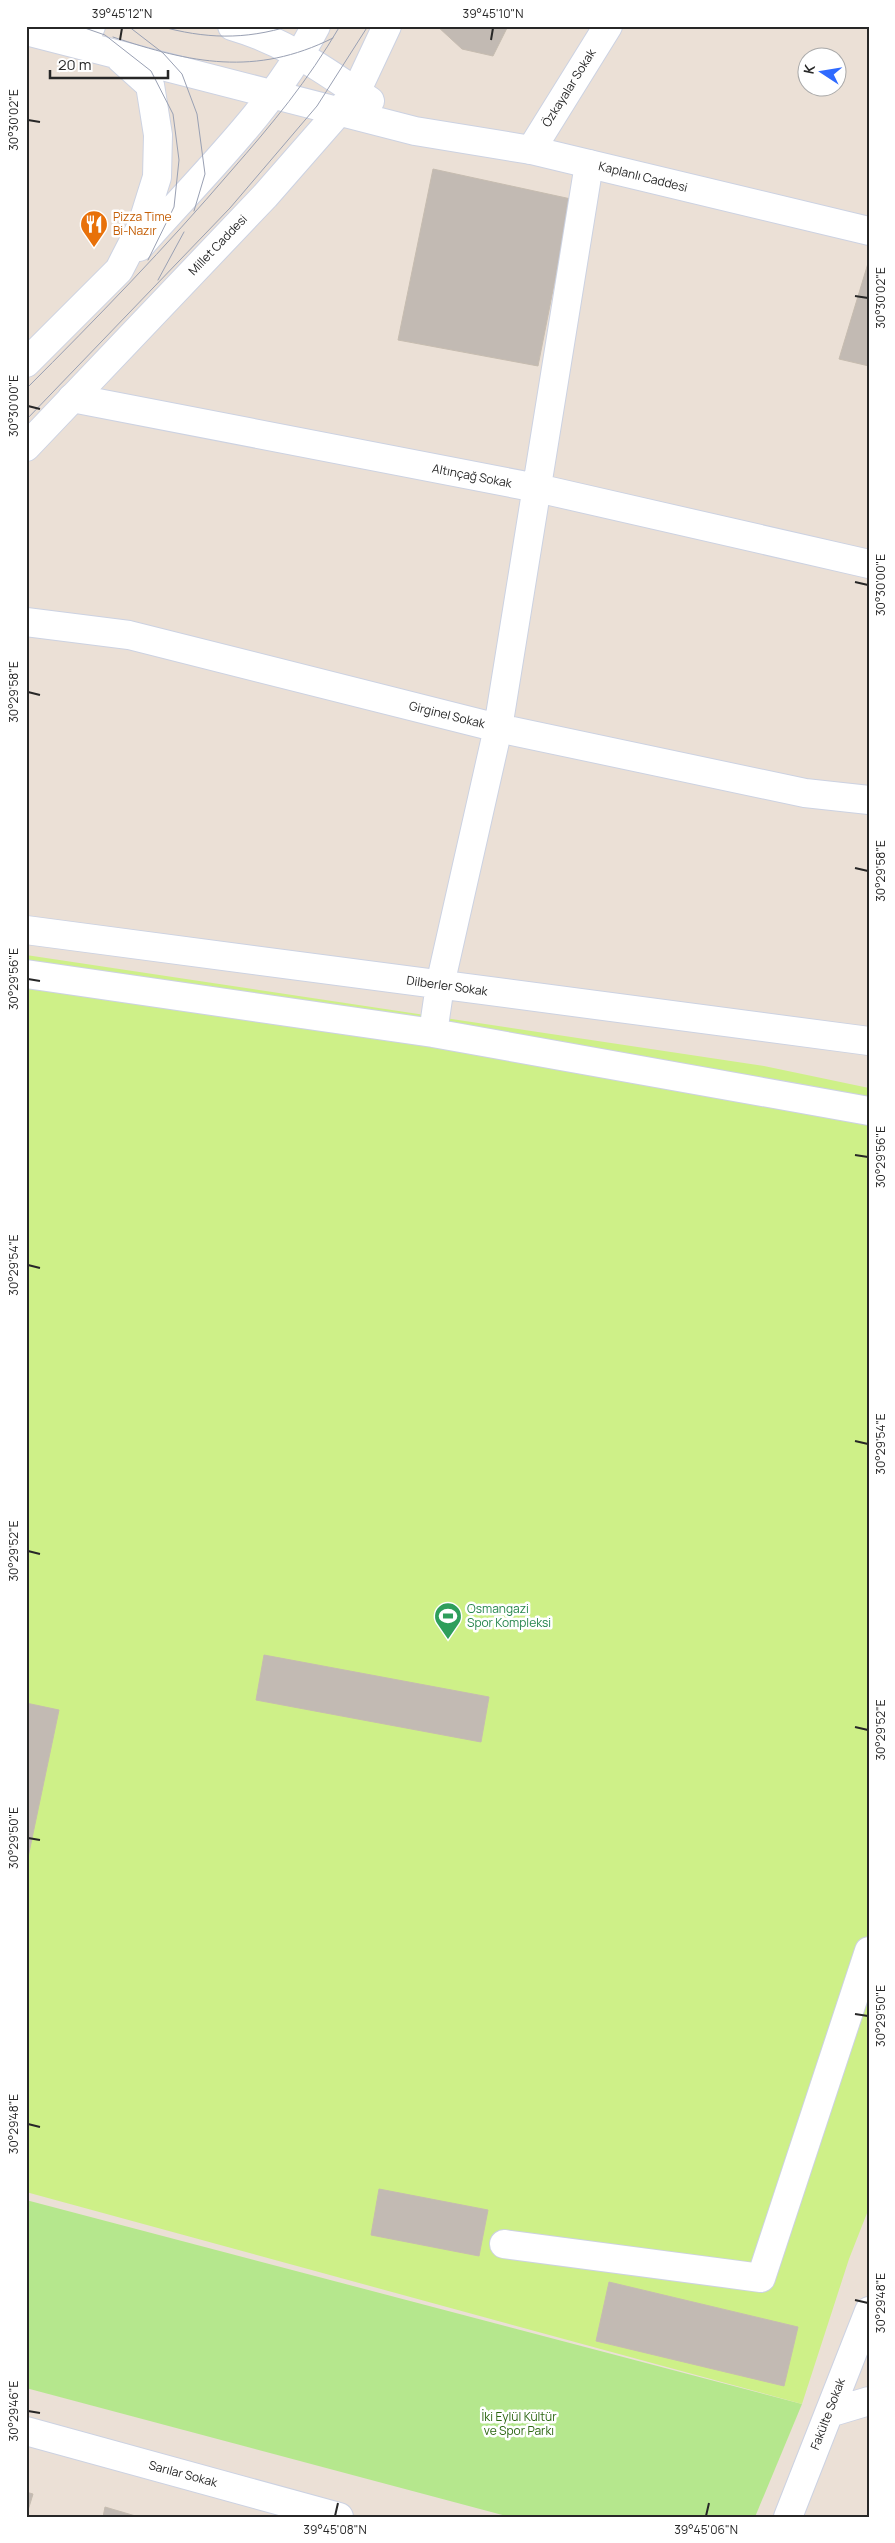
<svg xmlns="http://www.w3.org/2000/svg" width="895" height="2543" viewBox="0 0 895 2543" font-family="Manrope,sans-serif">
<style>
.green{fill:#b5e78d}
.pitch{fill:#cef088}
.building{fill:#c2bab3;stroke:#c6bcb0}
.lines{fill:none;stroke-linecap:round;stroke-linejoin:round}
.street-casing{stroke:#ccd2e2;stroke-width:30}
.secondary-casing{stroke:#ccd2e2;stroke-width:30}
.street{stroke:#fff;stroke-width:28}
.secondary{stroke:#fff;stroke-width:28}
.tram{stroke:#99a0b3;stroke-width:1}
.ticks{fill:none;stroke:#272727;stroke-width:2}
.labels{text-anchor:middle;stroke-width:5;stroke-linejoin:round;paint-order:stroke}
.street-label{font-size:12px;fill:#272727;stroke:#fff}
.food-label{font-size:12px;fill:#c56008;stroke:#fff;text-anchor:start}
.leisure-label{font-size:12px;fill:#27864d;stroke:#fff;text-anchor:start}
.park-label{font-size:12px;fill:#2d6713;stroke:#fff}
.neatline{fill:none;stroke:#272727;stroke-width:2}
.ticks-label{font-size:12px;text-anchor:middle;fill:#272727}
</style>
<rect width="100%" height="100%" fill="#ebe0d6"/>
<path class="green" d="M26 2200 802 2404 755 2517H510L26 2388Z"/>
<path class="pitch" d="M26 955 764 1066 869 1088V2208L849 2259 802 2404 26 2192Z"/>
<path class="building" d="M437 26H508L493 56 462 49Z
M433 169 571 199 538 366 398 340Z
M869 260V366L839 359Z
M264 1655 489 1697 481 1742 256 1700Z
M26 1703 59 1710 26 1867Z
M379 2189 488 2210 479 2256 371 2235Z
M609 2282 798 2327 784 2386 596 2341Z
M26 2492 33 2494 26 2517Z
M105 2507 139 2517H103Z"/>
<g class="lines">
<g class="street-casing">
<path id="street" d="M83 45 91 26
M531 150 608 26
M589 164 498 728 440 985 433 1033 869 1111
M72 398 537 488 869 564
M26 622 129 635 498 728 805 793 869 800
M26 930 869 1041
M26 974 433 1033
M504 2244 761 2278 869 1951
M829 2413 869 2401
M26 2431 339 2517
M788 2517 869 2311"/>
</g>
<g class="secondary-casing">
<path id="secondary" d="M232 26C287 42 323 70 370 101
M26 31 415 131 531 150 869 231
M139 247C201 176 272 110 316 26
M26 363 119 270 142 225 157 177 158 135 150 85 120 58
M26 447 265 196 356 92 387 26"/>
</g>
<use href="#street" class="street"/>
<use href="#secondary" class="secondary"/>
<path class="tram" d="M79 26 105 35 151 71 173 114 179 160 174 207 148 260
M128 26 163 53 182 74 197 114 205 174 194 211
M159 26C206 39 244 40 290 26
M113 37C191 63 255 77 333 38
M158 280 184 232
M26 389C97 318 166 247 231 171 273 123 307 82 340 26
M26 420 230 208 317 106 368 26"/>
</g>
<path class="ticks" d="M120 40 122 28M491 40 493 28M28 120 40 122M855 296 868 298M28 406 40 409M855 582 868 585M28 692 40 695M855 868 868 871M28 979 40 981M855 1155 868 1157M28 1265 40 1268M855 1441 868 1444M28 1551 40 1554M855 1727 868 1730M28 1838 40 1840M855 2014 868 2016M28 2124 40 2127M855 2300 868 2303M28 2411 40 2413M335 2516 338 2503M706 2516 709 2503"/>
<defs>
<g id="restaurant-pin" transform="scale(1.4375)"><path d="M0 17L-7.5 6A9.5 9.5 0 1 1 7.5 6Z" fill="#e8710a" stroke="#fff"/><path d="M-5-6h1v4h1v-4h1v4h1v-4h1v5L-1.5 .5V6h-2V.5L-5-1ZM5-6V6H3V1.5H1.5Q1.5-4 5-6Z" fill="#fff"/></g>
<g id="stadium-pin" transform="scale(1.4375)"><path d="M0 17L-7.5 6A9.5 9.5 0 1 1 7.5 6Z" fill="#2e9e5b" stroke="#fff"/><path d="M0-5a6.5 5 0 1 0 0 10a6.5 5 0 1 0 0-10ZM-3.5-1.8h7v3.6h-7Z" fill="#fff"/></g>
</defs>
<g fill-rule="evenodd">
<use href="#restaurant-pin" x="94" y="224"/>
<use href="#stadium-pin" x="448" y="1616"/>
</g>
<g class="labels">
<g class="street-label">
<text transform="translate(569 88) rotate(-58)" y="4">Özkayalar Sokak</text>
<text transform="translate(643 177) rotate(14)" y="4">Kaplanlı Caddesi</text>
<text transform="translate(218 245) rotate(-46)" y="4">Millet Caddesi</text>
<text transform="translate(472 476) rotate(11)" y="4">Altınçağ Sokak</text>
<text transform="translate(447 715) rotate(14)" y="4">Girginel Sokak</text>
<text transform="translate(447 986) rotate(8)" y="4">Dilberler Sokak</text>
<text transform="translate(828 2414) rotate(-69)" y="4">Fakülte Sokak</text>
<text transform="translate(183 2474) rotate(15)" y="4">Sarılar Sokak</text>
</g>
<g class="food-label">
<text x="113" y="221">Pizza Time<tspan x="113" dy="14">Bi-Nazır</tspan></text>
</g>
<g class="leisure-label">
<text x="467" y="1613">Osmangazi<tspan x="467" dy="14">Spor Kompleksi</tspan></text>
</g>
<g class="park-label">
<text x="519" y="2421">İki Eylül Kültür<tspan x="519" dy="14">ve Spor Parkı</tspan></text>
</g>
</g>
<rect width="895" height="2543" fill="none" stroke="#ffffff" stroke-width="55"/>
<g transform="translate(822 72) rotate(282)"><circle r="24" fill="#ffffff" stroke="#a9a9a9"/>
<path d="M0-4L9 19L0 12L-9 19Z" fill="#2f6aff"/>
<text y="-8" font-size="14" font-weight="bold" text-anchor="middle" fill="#272727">K</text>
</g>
<path d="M50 70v8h118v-8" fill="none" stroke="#272727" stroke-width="2.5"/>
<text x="58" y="70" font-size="15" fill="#272727" stroke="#ffffff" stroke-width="4" paint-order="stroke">20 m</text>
<rect x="28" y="28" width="840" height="2488" class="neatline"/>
<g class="ticks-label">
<text x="122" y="18">39°45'12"N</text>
<text x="493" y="18">39°45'10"N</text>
<text transform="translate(14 120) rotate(-90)" y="4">30°30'02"E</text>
<text transform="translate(881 298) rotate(-90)" y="4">30°30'02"E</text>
<text transform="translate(14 406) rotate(-90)" y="4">30°30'00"E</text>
<text transform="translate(881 585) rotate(-90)" y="4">30°30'00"E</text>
<text transform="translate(14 692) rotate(-90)" y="4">30°29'58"E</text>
<text transform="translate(881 871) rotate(-90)" y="4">30°29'58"E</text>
<text transform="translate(14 979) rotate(-90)" y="4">30°29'56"E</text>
<text transform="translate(881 1157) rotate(-90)" y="4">30°29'56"E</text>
<text transform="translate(14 1265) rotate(-90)" y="4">30°29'54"E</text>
<text transform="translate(881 1444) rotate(-90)" y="4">30°29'54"E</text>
<text transform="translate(14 1551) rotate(-90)" y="4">30°29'52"E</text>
<text transform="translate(881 1730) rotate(-90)" y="4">30°29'52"E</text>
<text transform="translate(14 1838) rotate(-90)" y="4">30°29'50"E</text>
<text transform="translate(881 2016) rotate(-90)" y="4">30°29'50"E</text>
<text transform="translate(14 2124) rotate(-90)" y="4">30°29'48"E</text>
<text transform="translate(881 2303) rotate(-90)" y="4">30°29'48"E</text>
<text transform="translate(14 2411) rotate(-90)" y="4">30°29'46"E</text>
<text x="335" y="2534">39°45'08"N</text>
<text x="706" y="2534">39°45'06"N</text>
</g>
</svg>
